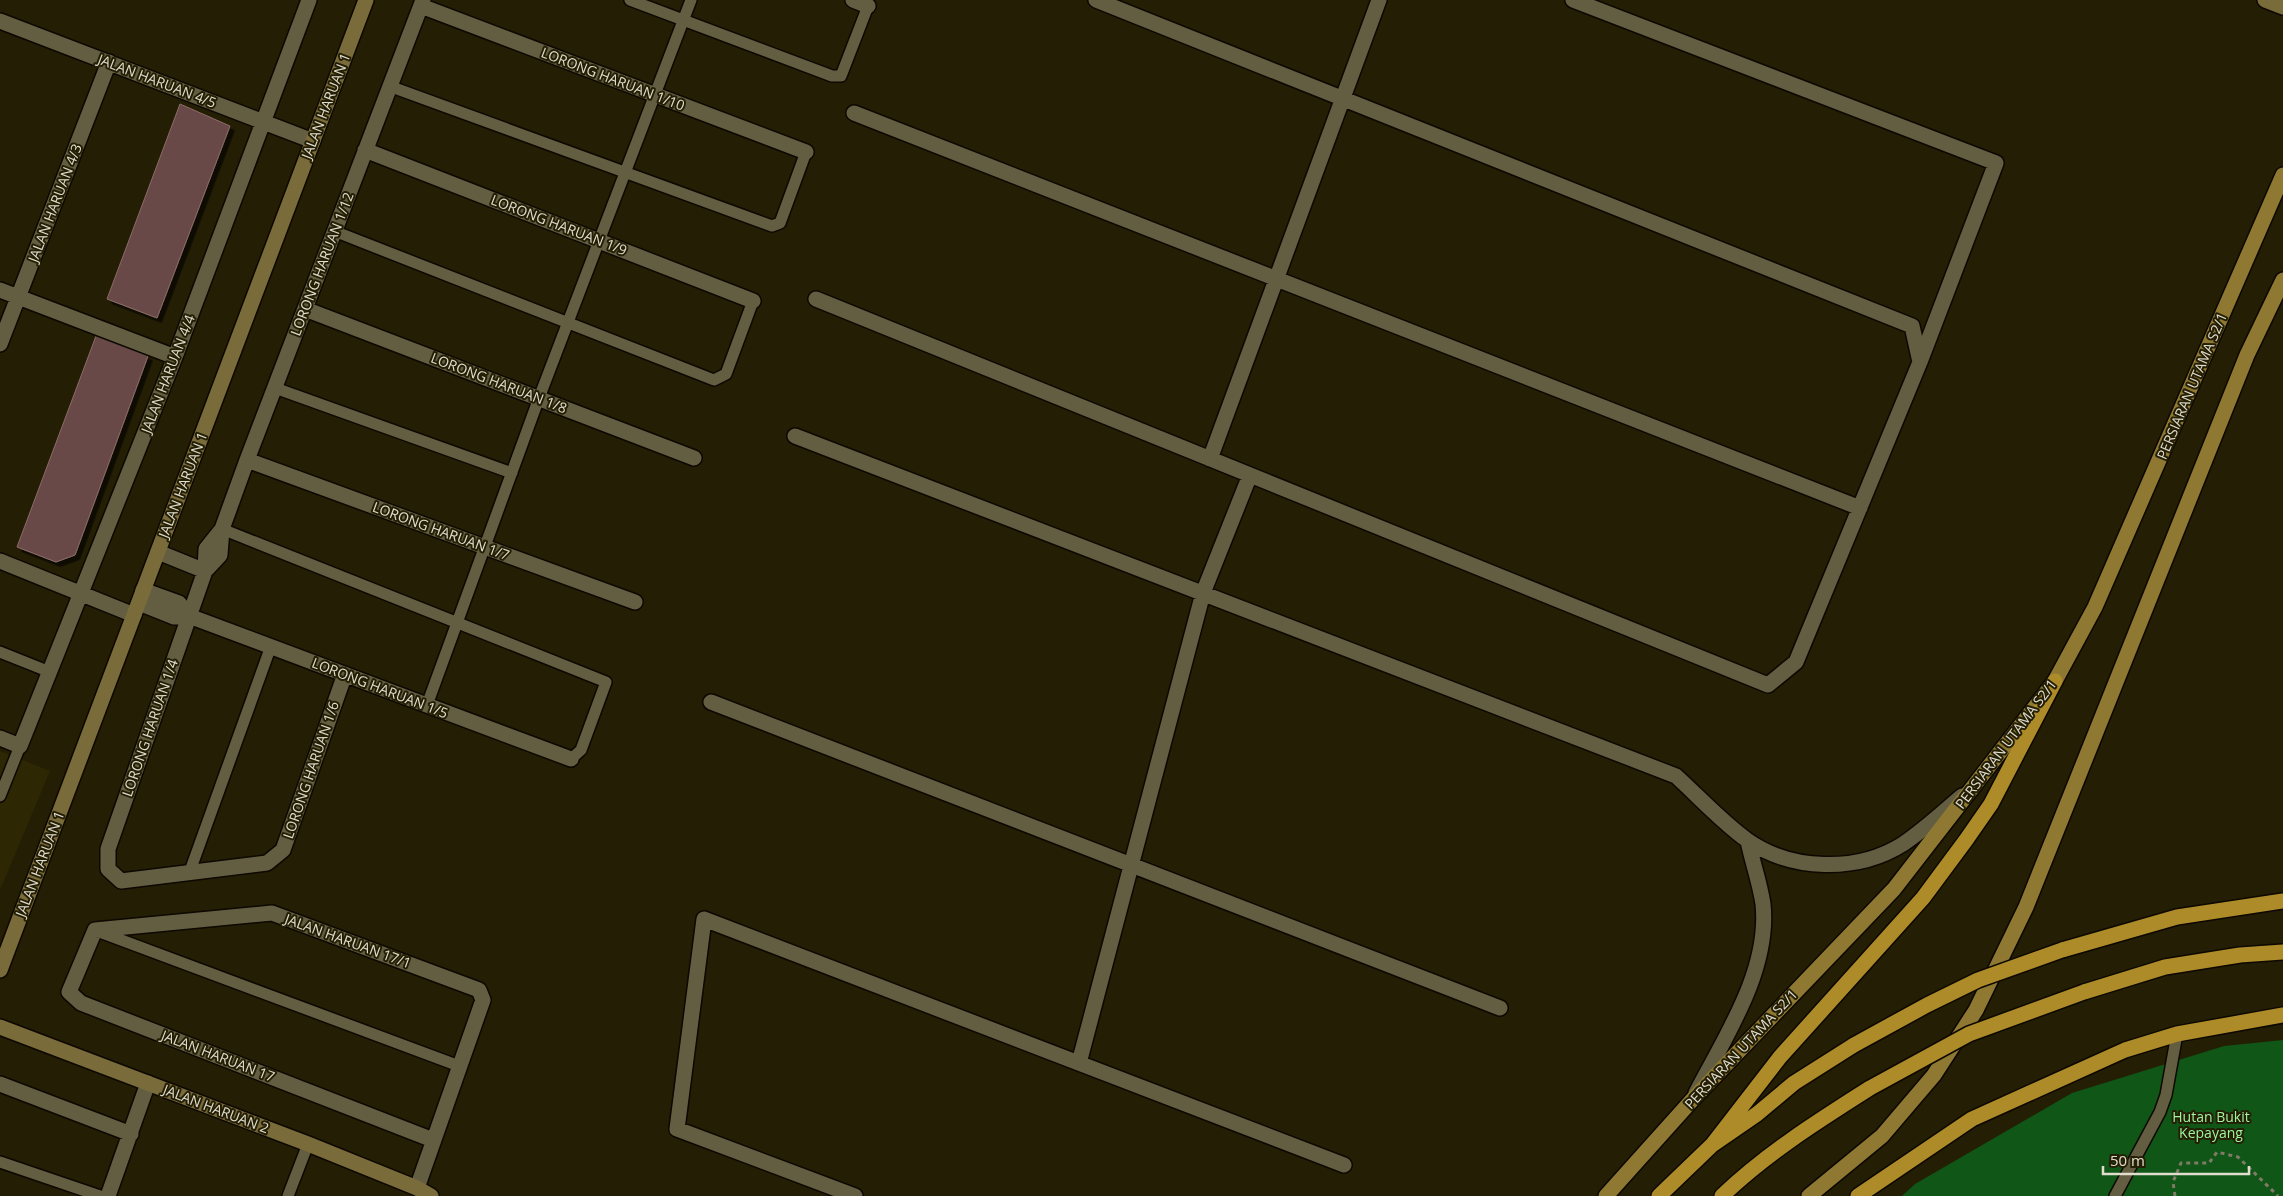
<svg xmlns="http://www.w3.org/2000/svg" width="2283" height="1196" viewBox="0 0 2283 1196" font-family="'Open Sans',sans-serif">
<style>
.built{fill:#2e2703}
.forest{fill:#105617}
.building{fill:#674946;stroke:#8d6c69;filter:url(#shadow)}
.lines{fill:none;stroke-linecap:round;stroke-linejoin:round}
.lane-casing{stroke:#0d0800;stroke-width:14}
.street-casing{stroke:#0d0800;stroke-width:18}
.secondary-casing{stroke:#0d0800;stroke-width:18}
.primary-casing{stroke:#0d0800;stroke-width:18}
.highway-casing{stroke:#0d0800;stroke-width:18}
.path{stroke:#7f7b66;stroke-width:3;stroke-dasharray:4 4;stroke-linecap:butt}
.lane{stroke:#635d42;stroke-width:11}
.street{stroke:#635d42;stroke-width:15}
.secondary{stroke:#796b3a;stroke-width:15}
.primary{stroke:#8f7932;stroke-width:15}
.highway{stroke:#ac8b28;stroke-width:15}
.highway-bridge-casing{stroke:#0d0800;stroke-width:18;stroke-linecap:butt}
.highway-bridge{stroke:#ac8b28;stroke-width:15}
.labels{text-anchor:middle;stroke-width:4;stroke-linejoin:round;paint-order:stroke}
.street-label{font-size:14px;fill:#e0ddcd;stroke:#241e04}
.park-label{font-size:14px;fill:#9ef69e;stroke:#241e04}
</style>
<defs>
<filter id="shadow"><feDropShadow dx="4.5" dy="4.5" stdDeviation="0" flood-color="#0009"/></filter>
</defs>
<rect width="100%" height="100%" fill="#241e04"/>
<path class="built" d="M0 751 50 771 0 890Z"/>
<path class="forest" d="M2283 1040V1196H1902L1915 1184 2072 1093 2224 1046Z"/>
<path class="building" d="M180 104 230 126 157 318 107 299Z
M96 336 148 356 75 555 56 562 17 547Z"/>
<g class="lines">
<g class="lane-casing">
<path id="lane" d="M630 0 832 76H841L868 6
M389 86 772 226 780 223 806 152
M334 231 714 380 726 374 753 301
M275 388 512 473
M222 529 606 682 581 750 571 759
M0 652 50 672
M427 705 539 398 691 0
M0 796 20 746
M190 871 271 646
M97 931 459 1066
M0 1162 100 1196
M288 1196 308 1144
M2115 1196 2160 1112 2166 1095 2177 1034"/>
</g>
<g class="street-casing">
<path id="street" d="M853 0 868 6
M1573 0 1996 163 1920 362
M421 6 806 152
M0 21 313 141
M854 113 1860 508
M365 150 753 301
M0 290 175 357
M816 299 1768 685 1796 662 1920 362 1912 326 1096 0
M305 309 694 458
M0 344 109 62
M795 436 1676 776C1698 796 1723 823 1747 840 1791 871 1857 873 1903 844 1924 830 1943 812 1962 796
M1210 459 1379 0
M247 460 635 602
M222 529 206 549 205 571 108 849V869L121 881 267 863 283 850 345 674
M158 552 205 571
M0 561 134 615
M205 571 220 555 222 529 247 460 423 0
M143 590 179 603 189 616
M139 603 174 617 189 616 571 759
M711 702 1500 1008
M0 738 20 746 175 357 309 0
M1079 1063 1203 593 1250 475
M0 1084 131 1134
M1696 1093C1725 1037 1770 970 1763 904 1760 883 1752 861 1748 841
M417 1188 483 1000 479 990 272 913 95 930 69 992 81 1003 433 1140
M108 1196 148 1083
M855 1196 677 1129 704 919 1344 1165"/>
</g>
<g class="secondary-casing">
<path id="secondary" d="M2265 0 2283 7
M0 970 366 0
M0 1027 308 1144 417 1188 431 1196"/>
</g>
<g class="primary-casing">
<path id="primary" d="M1606 1196 1693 1099 1894 889 2055 681 2095 607 2283 175
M1809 1196 1882 1136 1934 1075 1976 1010 2026 907 2247 355 2283 280"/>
</g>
<g class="highway-casing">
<path id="highway" d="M2062 950 2177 917 2283 901
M2084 992 2165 967 2240 955 2283 952
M1712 1145 1780 1057 1923 898 1966 840 1991 804 2055 681
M1659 1196 1712 1145 1757 1114 1794 1083 1854 1045
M1722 1196C1767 1153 1818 1121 1870 1088
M1858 1196 1972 1119 2125 1050 2177 1034 2283 1015"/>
</g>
<path class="path" d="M2175 1196 2173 1182 2181 1163H2209L2217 1152 2238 1157 2278 1196"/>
<use href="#lane" class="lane"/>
<use href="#street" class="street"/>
<use href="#secondary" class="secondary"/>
<use href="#primary" class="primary"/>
<use href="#highway" class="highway"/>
<g class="highway-bridge-casing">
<path id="highway-bridge" d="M1854 1045 1927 1005 1978 980 2062 950
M1870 1088 1969 1034 2084 992"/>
</g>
<use href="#highway-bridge" class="highway-bridge"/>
</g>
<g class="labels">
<g class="street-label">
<text transform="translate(613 79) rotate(21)" y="5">LORONG HARUAN 1/10</text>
<text transform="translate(157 81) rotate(21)" y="5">JALAN HARUAN 4/5</text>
<text transform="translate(326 106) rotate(-69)" y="5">JALAN HARUAN 1</text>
<text transform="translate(55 203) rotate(-69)" y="5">JALAN HARUAN 4/3</text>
<text transform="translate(559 225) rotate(21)" y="5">LORONG HARUAN 1/9</text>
<text transform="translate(322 264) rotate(-69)" y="5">LORONG HARUAN 1/12</text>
<text transform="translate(168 374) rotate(-69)" y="5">JALAN HARUAN 4/4</text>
<text transform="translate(499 383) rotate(21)" y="5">LORONG HARUAN 1/8</text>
<text transform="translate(2192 386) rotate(-67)" y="5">PERSIARAN UTAMA S2/1</text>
<text transform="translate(183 485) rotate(-69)" y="5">JALAN HARUAN 1</text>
<text transform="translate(441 531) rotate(20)" y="5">LORONG HARUAN 1/7</text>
<text transform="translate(380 688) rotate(21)" y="5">LORONG HARUAN 1/5</text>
<text transform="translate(150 728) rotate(-71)" y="5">LORONG HARUAN 1/4</text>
<text transform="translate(2006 744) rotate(-53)" y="5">PERSIARAN UTAMA S2/1</text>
<text transform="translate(311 770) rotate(-71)" y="5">LORONG HARUAN 1/6</text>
<text transform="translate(40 864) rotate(-69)" y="5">JALAN HARUAN 1</text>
<text transform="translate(348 941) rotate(20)" y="5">JALAN HARUAN 17/1</text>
<text transform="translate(1741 1049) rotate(-47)" y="5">PERSIARAN UTAMA S2/1</text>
<text transform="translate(218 1056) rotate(21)" y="5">JALAN HARUAN 17</text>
<text transform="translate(216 1109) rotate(21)" y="5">JALAN HARUAN 2</text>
</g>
<g class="park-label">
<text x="2211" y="1122">Hutan Bukit<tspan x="2211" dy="16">Kepayang</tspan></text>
</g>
</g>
<path d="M2103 1166v8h146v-8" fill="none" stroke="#e0ddcd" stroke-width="2.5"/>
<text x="2110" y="1166" font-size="15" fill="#e0ddcd" stroke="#241e04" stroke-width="4" paint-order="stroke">50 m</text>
</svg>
